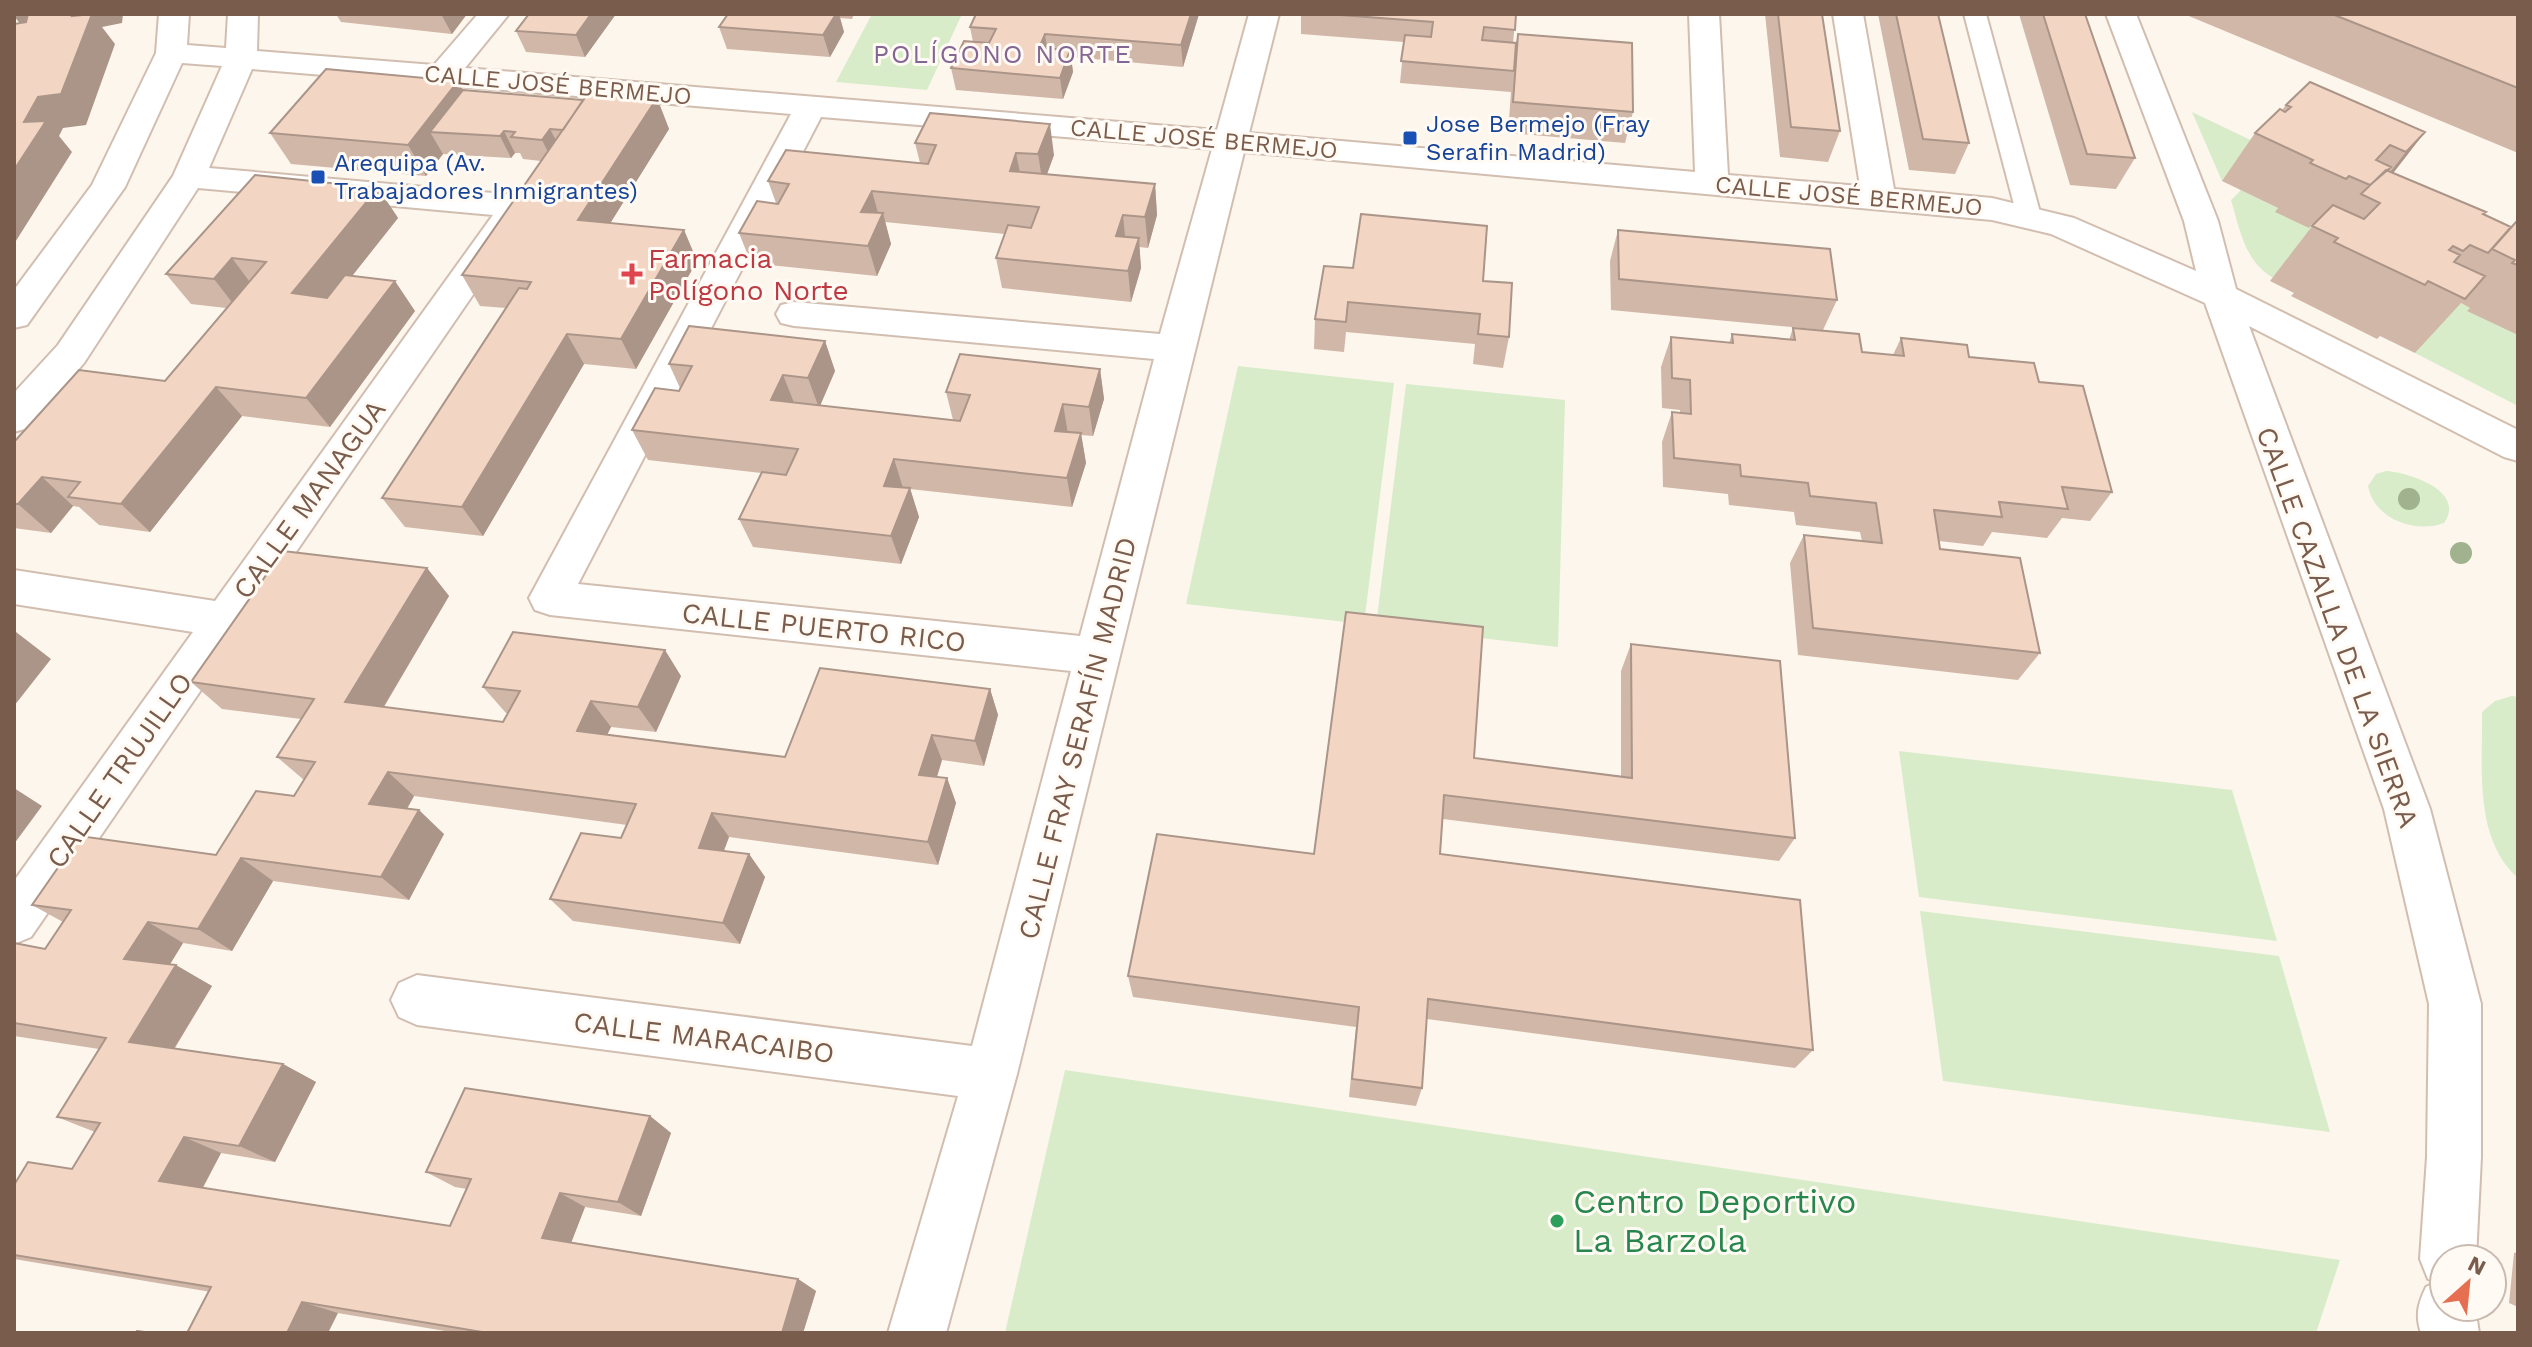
<svg xmlns="http://www.w3.org/2000/svg" width="2532" height="1347" viewBox="0 0 2532 1347" font-family="'Work Sans',sans-serif">
<style>
.green{fill:#d8ecc9}
.lines{fill:none;stroke-linecap:round;stroke-linejoin:round}
.lane-casing{stroke:#d1beb0;stroke-width:4}
.street-casing{stroke:#d1beb0;stroke-width:4}
.lane{fill:#fff;fill-rule:evenodd}
.street{fill:#fff;fill-rule:evenodd}
.tree{fill:#a0b28e}
.wall{fill:#d1b7a8}
.shaded-wall{fill:#aa9588}
.building{fill:#f3d5c3;stroke:#aa9588;stroke-width:2}
.transit-dot{fill:#1a4fb4;stroke:#fffaf3;stroke-width:3}
.health-dot{fill:#e0444e;stroke:#fffaf3;stroke-width:3}
.leisure-dot{fill:#2e9e5b;stroke:#fffaf3;stroke-width:3}
.labels{text-anchor:middle;stroke-width:6;stroke-linejoin:round;paint-order:stroke}
.far-street-label{font-size:24px;fill:#7a5c4d;stroke:#fffaf3}
.far-transit-label{font-size:24px;fill:#164399;stroke:#fffaf3;text-anchor:start}
.far-neighbourhood-label{font-size:26px;letter-spacing:2px;fill:#846695;stroke:#fffaf3}
.health-label{font-size:28px;fill:#be3a42;stroke:#fffaf3;text-anchor:start}
.street-label{font-size:28px;fill:#7a5c4d;stroke:#fffaf3}
.near-leisure-label{font-size:34px;fill:#27864d;stroke:#fffaf3;text-anchor:start}
</style>
<rect width="100%" height="100%" fill="#fdf6ec"/>
<path class="green" d="M872 14H962L927 90 836 82Z
M2192 112 2261 145 2222 181Z
M2241 190 2278 208 2276 212 2309 227 2312 224 2334 234 2273 278C2244 260 2240 230 2231 200Z
M2448 297 2518 331V406L2415 353 2434 331Z
M1238 366 1394 383 1364 624 1186 604Z
M1406 384 1565 400 1558 647 1376 626Z
M2386 471C2408 472 2467 491 2444 523 2415 534 2374 519 2368 486L2376 474Z
M2512 696 2518 697V878C2473 838 2483 767 2482 712L2495 701Z
M1899 751 2232 790 2277 941 1919 897Z
M1920 911 2279 956 2330 1132 1943 1081Z
M1065 1070 2340 1260 2316 1333H1005Z"/>
<g class="lines">
<g class="lane-casing">
<path id="lane" d="M1964 14H1986L2041 216 2038 222H2020L2017 216Z"/>
</g>
<g class="street-casing">
<path id="street" d="M159 14H189L187 45 226 48 228 14H258L257 51 434 65 478 14H509L465 68 1217 130 1249 14H1279L1249 133 1695 172 1689 14H1719L1728 175 1860 186 1833 14H1863L1894 189 1992 198 2074 218 2196 271 2184 221 2106 14H2136L2218 221 2236 289 2518 430V461L2504 457 2249 326 2430 809 2481 1004V1157L2476 1259H2444V1307H2475L2479 1333H2421C2415 1315 2418 1304 2426 1287L2436 1282 2428 1279 2420 1259 2427 1157 2429 1004 2384 809 2205 303 2051 234 1992 220 1244 152 1017 1074 946 1333H888L958 1096 417 1025 399 1017 391 1000 399 983 417 975 972 1046 1071 671 550 615 535 610 529 598 791 114 252 69 209 168 517 195 529 198 534 206 31 937 14 944V881L193 632 14 604V570L215 601 493 215 198 188 84 363 28 428 14 432V393L58 345 173 176 222 66 182 63 125 187 27 325 14 328V290L92 185 156 53ZM821 117 1212 149 1160 334 794 302 781 305 776 314 781 323 794 326 1154 359 1080 636 578 584Z"/>
</g>
<use href="#lane" class="lane"/>
<use href="#street" class="street"/>
</g>
<g class="tree">
<circle cx="2409" cy="499" r="11"/>
<circle cx="2461" cy="553" r="11"/>
</g>
<path class="wall" d="M336 14H467L452 34 341 22Z
M616 14 585 57 526 52 516 31Z
M728 14H854L852 19 840 18 844 32 830 57 727 49 719 27Z
M1199 14 1183 67 1071 57 1073 72 1063 99 956 90 951 68 973 42 970 27Z
M1301 14H1516L1513 43H1516L1518 34 1633 112 1625 143 1508 133 1511 92 1400 83 1404 42 1301 34Z
M1765 14H1822L1840 131 1828 162 1780 157Z
M1878 14H1938L1969 143 1955 174 1909 170Z
M2019 14H2085L2135 158 2116 189 2070 185Z
M2184 14H2518V153Z
M458 81 463 90 583 100 657 98 669 129 610 223 684 230 697 261 636 369 584 364 483 536 405 527 382 498 506 308 480 306 462 275 541 161 523 159 520 153H515L511 158 443 154 426 176 291 164 270 133Z
M2286 105 2425 132 2393 173 2484 215 2506 232 2518 219V335L2467 311 2470 308 2461 303 2415 353 2380 336 2377 339 2291 296 2294 293 2270 281 2313 225 2312 224 2309 228 2275 212 2278 208 2222 181 2255 133 2282 110Z
M915 143 1054 155 1047 174 1155 184 1157 215 1148 248 1139 247 1141 268 1131 302 1002 288 996 258 1005 234 885 222 891 244 877 276 751 263 739 233 776 203 768 181 920 163Z
M378 188 398 218 352 276 415 311 330 427 242 416 150 532 99 525 79 507 73 506 51 533 14 528V442L165 381 226 308 191 304 166 274Z
M1618 230 1837 300 1823 330 1611 310 1610 261Z
M1353 268 1483 281 1509 337 1503 368 1473 364 1475 344 1346 332 1344 352 1314 349 1315 319Z
M1793 328 1862 352 1893 355 1901 338 1969 357 2039 382 2112 492 2090 521 2062 518 2047 538 1992 532 1983 546 1939 541 1940 549 2040 653 2018 680 1798 655 1790 563 1804 535 1862 541 1860 532 1796 525 1794 512 1729 505 1728 494 1663 487 1662 442 1672 412 1680 413V410L1662 408 1661 367 1671 337 1729 343 1732 334 1789 340Z
M825 341 835 371 820 406 953 420 946 392 1100 369 1104 399 1093 436 1081 435 1086 463 1072 507 910 489 919 517 901 564 753 547 739 519 761 473 648 460 632 430 679 391 680 388 669 364Z
M427 568 449 596 384 707 503 722 508 713H506L483 687 681 676 656 732 611 727 607 734 785 757 990 689 998 715 984 766 942 760 937 777 947 778 956 803 938 865 729 837 724 851 749 854 765 877 740 944 573 921 550 899 621 838 627 825 414 796 407 809 444 834 409 900 273 881 232 951 183 943 170 964 212 986 175 1048 283 1064 316 1082 275 1162 221 1153 203 1188 450 1226 467 1189 455 1187 426 1172 650 1116 671 1133 641 1216 585 1207 571 1242 798 1279 816 1291 803 1333H457L14 1259V1185L72 1169 95 1132 57 1117 99 1049 14 1036V943L45 949 63 922 32 905 216 855 294 796 304 780 277 757 301 719 222 709 191 682Z
M1631 644 1795 838 1779 861 1443 819 1440 854 1813 1050 1795 1068 1427 1019 1422 1088 1416 1106 1349 1097 1356 1027 1133 997 1128 976 1314 854 1474 758 1621 776V671Z
M2518 1252V1307L2509 1303 2514 1253Z"/>
<path class="shaded-wall" d="M14 14H38L33 40 14 16Z
M73 14H123L122 23 102 27 115 44 86 125 63 128 59 136 72 152 14 244V170L24 122Z
M441 14H467L452 34Z
M591 14H616L585 57 576 35Z
M836 14H839L844 32 830 57 823 35Z
M1191 14H1199L1183 67 1181 45Z
M1045 34 1048 55 1039 48Z
M1070 50 1073 72 1063 99 1060 78Z
M458 81 475 112 430 132 443 154 426 176 408 145Z
M657 98 669 129 593 251 578 220Z
M1050 124 1054 155 1043 185 1038 154Z
M550 129 561 150 553 162 542 140Z
M504 131 515 153 511 158 500 136Z
M2425 132 2387 181 2368 200 2406 152Z
M1016 153 1022 183 1010 171Z
M1155 184 1157 215 1148 248 1145 217Z
M378 188 398 218 314 324 292 293Z
M872 191 880 220 883 213 891 244 877 276 868 246 861 212Z
M1123 215 1126 246 1116 236Z
M684 230 697 261 636 369 621 339Z
M1139 238 1141 268 1131 302 1128 271Z
M232 258 255 289 238 310 214 279Z
M395 281 415 311 330 427 306 398Z
M567 334 584 364 483 536 462 507Z
M825 341 835 371 819 408 808 378Z
M1100 369 1104 399 1093 436 1089 407Z
M783 375 795 405 771 400Z
M216 387 242 416 150 532 121 504Z
M1063 404 1068 434 1055 431Z
M1081 433 1086 463 1072 507 1067 478Z
M894 459 903 488 884 486Z
M42 477 73 506 51 533 18 504Z
M910 488 919 517 901 564 891 536Z
M427 568 449 596 371 728 345 702Z
M16 632 51 659 14 706V635Z
M665 650 681 676 656 732 638 707Z
M990 689 998 715 984 766 975 741Z
M591 701 611 727 597 756 577 731Z
M932 735 942 760 930 799 919 775Z
M388 772 414 796 396 828 369 804Z
M947 778 956 803 938 865 928 842Z
M14 788 42 806 14 844Z
M419 810 444 834 409 900 381 877Z
M712 813 729 837 716 871 699 848Z
M749 854 765 877 740 944 723 923Z
M241 858 273 881 232 951 198 929Z
M148 922 183 943 161 979 124 959Z
M176 965 212 986 167 1060 129 1042Z
M283 1064 316 1082 275 1162 239 1146Z
M650 1116 671 1133 641 1216 618 1202Z
M184 1137 221 1153 198 1196 159 1181Z
M560 1193 585 1207 568 1251 542 1238Z
M798 1279 816 1291 803 1333H782Z
M302 1302 338 1313 328 1333H287Z"/>
<path class="building" d="M28 14H73L72 16 92 14 61 94 38 97 24 122 46 121 14 170V24L26 22Z
M529 14H591L576 35 516 31Z
M728 14H836L823 35 719 27Z
M976 14H1191L1181 45 1045 34 1039 48 1070 50 1060 78 951 68 964 41 989 43 996 29 970 27Z
M1327 14H1516L1515 30 1484 27 1482 40 1516 43 1514 71 1401 61 1405 35 1431 37 1433 22Z
M1778 14H1822L1840 131 1791 127Z
M1896 14H1938L1969 143 1923 139Z
M2043 14H2085L2135 158 2087 154Z
M2332 14H2518V88Z
M1518 34 1632 43 1633 112 1513 102Z
M326 69 458 81 408 145 270 133Z
M2310 82 2425 132 2406 152 2390 145 2376 160 2391 167 2370 185 2349 176 2346 179 2310 163 2313 160 2255 133 2280 109 2285 112 2291 107 2286 105Z
M463 90 583 100 563 130 550 129 542 140 511 137 515 132 504 131 500 136 430 132Z
M589 92 657 98 578 220 684 230 621 339 567 334 462 507 382 498 519 288 527 289 531 282 462 275Z
M930 113 1050 124 1038 154 1016 153 1010 171 1155 184 1145 217 1123 215 1116 236 1139 238 1128 271 996 258 1008 225 1031 228 1039 207 872 191 861 212 883 213 868 246 739 233 757 201 778 204 789 184 768 181 786 150 928 164 936 145 915 143Z
M2386 170 2486 212 2483 214 2511 227 2488 253 2470 245 2463 251 2453 246 2449 250 2460 255 2454 262 2485 276 2465 299 2428 281 2425 285 2334 242 2338 238 2312 226 2333 205 2364 219 2380 203 2361 194Z
M255 175 378 188 292 293 327 298 345 275 395 281 306 398 216 387 121 504 68 497 80 482 42 477 18 504H14V442L79 370 165 381 266 262 232 258 214 279 166 274Z
M1361 214 1487 226 1483 281 1512 283 1509 337 1478 334 1480 314 1348 302 1346 322 1315 319 1324 266 1353 268Z
M2516 222 2518 223V265L2512 263 2515 260 2492 249Z
M1618 230 1830 249 1837 300 1619 279Z
M689 326 825 341 808 378 783 375 771 400 960 421 970 395 946 392 960 354 1100 369 1089 407 1063 404 1055 431 1081 433 1067 478 894 459 884 486 910 488 891 536 739 519 762 472 786 475 798 449 632 430 655 388 679 391 692 366 669 364Z
M1793 328 1859 334 1862 352 1904 356 1901 338 1967 345 1969 357 2034 363 2039 382 2083 386 2112 492 2062 487 2068 509 1999 502 2002 517 1934 510 1940 549 2020 558 2040 653 1813 628 1804 535 1882 543 1876 503 1810 496 1808 483 1741 476 1740 465 1674 458 1672 412 1691 414 1690 380 1672 378 1671 337 1733 343 1732 334 1795 340Z
M283 551 427 568 345 702 503 722 520 691 483 687 513 632 665 650 638 707 591 701 577 731 785 757 820 668 990 689 975 741 932 735 919 775 947 778 928 842 712 813 699 848 749 854 723 923 550 899 581 833 621 838 636 804 388 772 369 804 419 810 381 877 241 858 198 929 148 922 124 959 176 965 129 1042 283 1064 239 1146 184 1137 159 1181 450 1226 471 1179 426 1172 465 1088 650 1116 618 1202 560 1193 542 1238 798 1279 782 1333H488L302 1302 287 1333H187L211 1287 14 1255V1185L28 1162 72 1169 100 1123 57 1117 106 1038 14 1023V943L45 949 71 910 32 905 80 836 216 855 256 791 294 796 315 762 277 757 314 699 191 682Z
M1346 612 1483 627 1474 758 1632 778 1631 644 1780 661 1795 838 1444 795 1440 854 1800 900 1813 1050 1428 999 1422 1088 1352 1079 1359 1007 1128 976 1157 834 1314 854Z
M137 1331 152 1333H136Z"/>
<g class="transit-dot">
<rect x="1402" y="130" width="16" height="16" rx="4"/>
<rect x="310" y="169" width="16" height="16" rx="4"/>
</g>
<path class="health-dot" d="M628 262h8v8h8v8h-8v8h-8v-8h-8v-8h8z"/>
<circle class="leisure-dot" cx="1557" cy="1221" r="8"/>
<g class="labels">
<g class="far-street-label">
<text transform="translate(558 85) rotate(5)" y="8">CALLE JOSÉ BERMEJO</text>
<text transform="translate(1204 139) rotate(5)" y="8">CALLE JOSÉ BERMEJO</text>
<text transform="translate(1849 196) rotate(5)" y="8">CALLE JOSÉ BERMEJO</text>
</g>
<g class="far-transit-label">
<text x="1426" y="132">Jose Bermejo (Fray<tspan x="1426" dy="28">Serafin Madrid)</tspan></text>
<text x="334" y="171">Arequipa (Av.<tspan x="334" dy="28">Trabajadores Inmigrantes)</tspan></text>
</g>
<g class="far-neighbourhood-label">
<text x="1003" y="63">POLÍGONO NORTE</text>
</g>
<g class="health-label">
<text x="648" y="268">Farmacia<tspan x="648" dy="32">Polígono Norte</tspan></text>
</g>
<g class="street-label">
<text transform="translate(309 499) rotate(-54)" y="10">CALLE MANAGUA</text>
<text transform="translate(824 627) rotate(6)" y="10">CALLE PUERTO RICO</text>
<text transform="translate(2338 627) rotate(70)" y="10">CALLE CAZALLA DE LA SIERRA</text>
<text transform="translate(1077 738) rotate(-76)" y="10">CALLE FRAY SERAFÍN MADRID</text>
<text transform="translate(119 770) rotate(-55)" y="10">CALLE TRUJILLO</text>
<text transform="translate(704 1037) rotate(7)" y="10">CALLE MARACAIBO</text>
</g>
<g class="near-leisure-label">
<text x="1573" y="1213">Centro Deportivo<tspan x="1573" dy="39">La Barzola</tspan></text>
</g>
</g>
<rect width="2532" height="1347" fill="none" stroke="#7a5c4d" stroke-width="32"/>
<g transform="translate(2468 1283) rotate(27)"><circle r="38" fill="#fffaf3" stroke="#cabbb1" stroke-width="2"/>
<path d="M0-6L14 30L0 20L-14 30Z" fill="#e76f51"/>
<text y="-12" font-size="22" font-weight="bold" text-anchor="middle" fill="#7a5c4d">N</text>
</g>
</svg>
